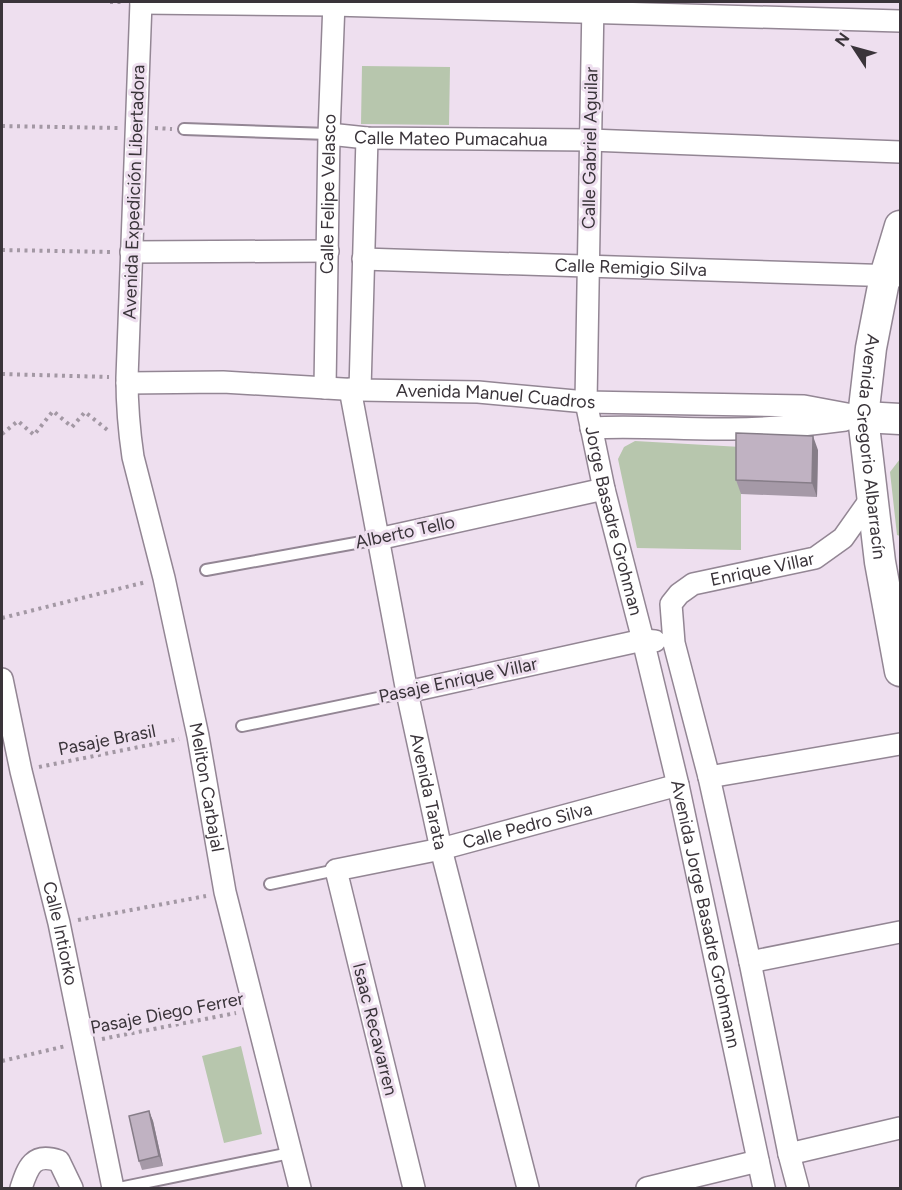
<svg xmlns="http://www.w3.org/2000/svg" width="902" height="1190" viewBox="0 0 902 1190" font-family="Figtree,sans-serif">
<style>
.green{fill:#b7c6ad}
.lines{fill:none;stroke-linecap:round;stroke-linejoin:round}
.lane-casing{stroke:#938694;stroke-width:14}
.street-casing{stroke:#938694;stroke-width:24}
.secondary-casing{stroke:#938694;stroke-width:33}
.path{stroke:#a398a4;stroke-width:4;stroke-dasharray:3 4.5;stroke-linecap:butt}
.lane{stroke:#fff;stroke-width:10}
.street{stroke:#fff;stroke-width:21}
.secondary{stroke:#fff;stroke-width:30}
.wall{fill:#a599a7}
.shaded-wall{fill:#867d88}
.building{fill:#c0b2c2;stroke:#867d88;stroke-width:1.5}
.labels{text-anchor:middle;stroke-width:6;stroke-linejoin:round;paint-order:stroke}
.street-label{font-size:18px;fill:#3a343a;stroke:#eedfef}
</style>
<rect width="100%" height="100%" fill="#eedfef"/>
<path class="green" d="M362 66 450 67 449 125 361 124Z
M635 441 741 447V550L637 548 618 459 624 447Z
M900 459V536L897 535 890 472Z
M241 1046 262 1134 224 1143 202 1056Z"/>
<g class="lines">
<g class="lane-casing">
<path id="lane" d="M184 129 329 134
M206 570 378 539
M242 726 407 692
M270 884 336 870
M119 1188 290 1153"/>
</g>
<g class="street-casing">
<g id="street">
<path id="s1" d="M141 2 127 378C127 405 129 430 133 457L164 578 198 736 225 892 300 1188"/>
<path id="s2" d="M593 2 586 402 604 489 643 640 678 785 764 1188"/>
<path d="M141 3 333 5 900 21"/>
<path id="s3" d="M329 134 367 138 590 140 900 152"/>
<path d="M131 252 328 251"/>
<path id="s4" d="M363 259 897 276"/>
<path id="s5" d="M127 383 223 382 360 390 478 392 586 402 804 406 863 417"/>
<path id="s6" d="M325 388 329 134 334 2"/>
<path id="s7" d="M350 389 407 692 441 849 528 1188"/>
<path d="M360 390 367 138"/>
<path d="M591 428C637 425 683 430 730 429 768 429 807 425 845 420"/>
<path d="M378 539 604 489"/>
<path id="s8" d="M2 679 21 771 59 923 113 1188"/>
<path d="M407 692 643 640 655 641"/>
<path d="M709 777 900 744"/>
<path d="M750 962 900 932"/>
<path d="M789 1154 900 1128"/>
<path d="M21 1188C28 1167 33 1152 59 1161L72 1188"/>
<path id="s9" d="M414 1188 336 870 441 849 678 785"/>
<path d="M647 1188 758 1161"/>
<path id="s10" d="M798 1188 789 1154 750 962 709 777 674 643 671 604 679 594 693 584 815 558 843 538 872 497"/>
</g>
</g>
<g class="secondary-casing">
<g id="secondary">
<path id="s11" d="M900 226 885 276 871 348 863 417 880 562 900 671"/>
<path d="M863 417 900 419"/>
</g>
</g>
<path class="path" d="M110 2H122
M2 126 118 128
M155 128 172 129
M2 250 112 252
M2 374 109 377
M2 434 18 421 34 435 53 411 72 427 85 412 110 432
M2 618 146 582
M39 767 179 739
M78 920 206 896
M102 1039 236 1013
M2 1061 66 1046"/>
<use href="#lane" class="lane"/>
<use href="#street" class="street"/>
<use href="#secondary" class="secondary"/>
</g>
<path class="wall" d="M818 450 817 497 741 494 736 480Z
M149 1111 153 1121 163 1166 142 1170 139 1161Z"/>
<path class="shaded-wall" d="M813 436 818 450 817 497 812 483Z
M149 1111 153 1121 163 1166 159 1156Z"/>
<path class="building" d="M736 433 813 436 812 483 736 480Z
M149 1111 159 1156 139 1161 129 1116Z"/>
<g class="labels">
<g class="street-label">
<text dy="6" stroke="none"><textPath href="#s3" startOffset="122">Calle Mateo Pumacahua</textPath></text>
<text transform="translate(590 148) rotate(-89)" y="6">Calle Gabriel Aguilar</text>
<text transform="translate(134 192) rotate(-88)" y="6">Avenida Expedición Libertadora</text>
<text dy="6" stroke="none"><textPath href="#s6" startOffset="194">Calle Felipe Velasco</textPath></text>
<text dy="6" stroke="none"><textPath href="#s4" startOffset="268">Calle Remigio Silva</textPath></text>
<text dy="6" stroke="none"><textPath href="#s5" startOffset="369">Avenida Manuel Cuadros</textPath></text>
<text dy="6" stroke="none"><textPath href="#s11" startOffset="225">Avenida Gregorio Albarracín</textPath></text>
<text dy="6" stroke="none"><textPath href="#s2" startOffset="522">Jorge Basadre Grohman</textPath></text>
<text transform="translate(405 532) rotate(-12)" y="6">Alberto Tello</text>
<text dy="6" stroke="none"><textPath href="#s10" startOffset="699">Enrique Villar</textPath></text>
<text transform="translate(458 680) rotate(-12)" y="6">Pasaje Enrique Villar</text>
<text transform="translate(107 740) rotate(-11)" y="6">Pasaje Brasil</text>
<text dy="6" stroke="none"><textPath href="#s1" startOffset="794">Meliton Carbajal</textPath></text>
<text dy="6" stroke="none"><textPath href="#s7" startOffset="410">Avenida Tarata</textPath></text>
<text dy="6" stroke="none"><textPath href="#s9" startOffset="524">Calle Pedro Silva</textPath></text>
<text dy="6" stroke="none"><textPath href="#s2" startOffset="926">Avenida Jorge Basadre Grohmann</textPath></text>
<text dy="6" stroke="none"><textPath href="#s8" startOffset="261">Calle Intiorko</textPath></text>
<text transform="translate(167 1013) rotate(-11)" y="6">Pasaje Diego Ferrer</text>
<text transform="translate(375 1029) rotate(76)" y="6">Isaac Recavarren</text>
</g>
</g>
<rect width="902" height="1190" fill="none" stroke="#3a343a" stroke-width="6"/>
<g transform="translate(854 48) rotate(306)" stroke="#eedfef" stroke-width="4.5" paint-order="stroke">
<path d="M0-4.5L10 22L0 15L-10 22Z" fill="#3a343a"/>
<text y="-9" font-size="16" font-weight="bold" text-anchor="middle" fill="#3a343a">N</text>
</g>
</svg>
